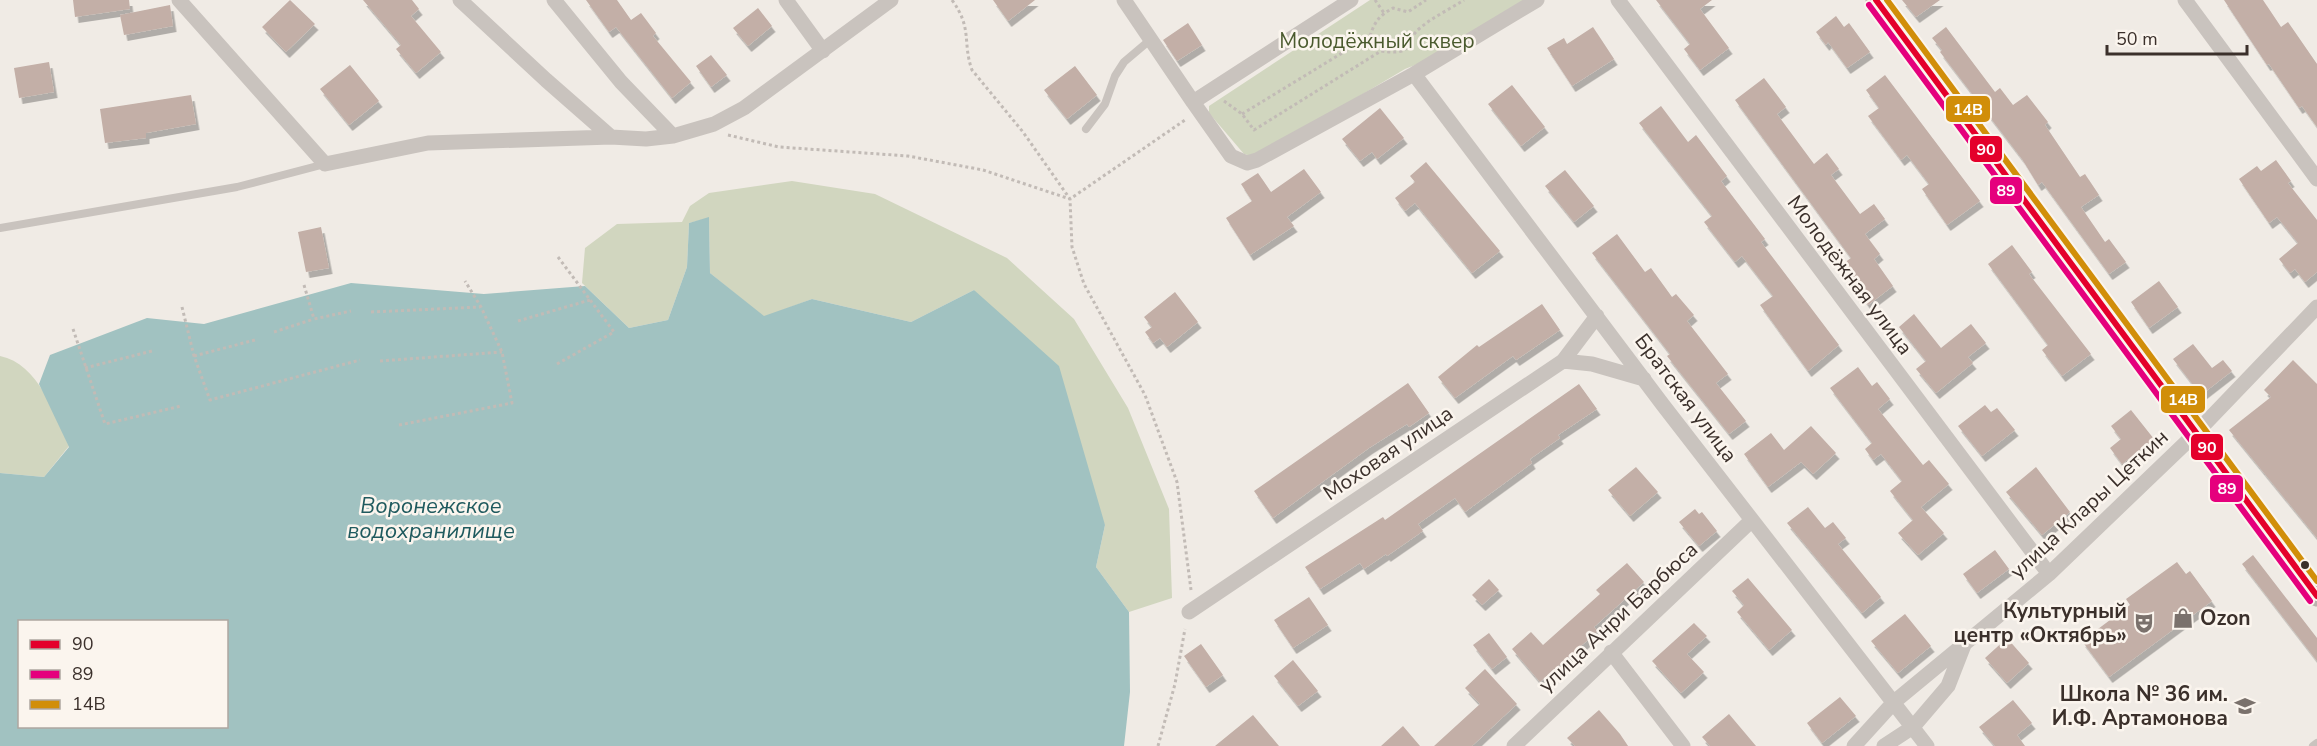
<svg xmlns="http://www.w3.org/2000/svg" width="2317" height="746" viewBox="0 0 2317 746" font-family="'Nunito Sans',sans-serif">
<style>
.green{fill:#d1d6bf}
.water{fill:#a1c2c1;fill-rule:evenodd}
.building{fill:#c3afa7;filter:url(#shadow)}
.lines{fill:none;stroke-linecap:round;stroke-linejoin:round}
.path{stroke:#c2bbb6;stroke-width:3;stroke-dasharray:3 3;stroke-linecap:butt}
.lane{stroke:#c9c3be;stroke-width:8}
.street{stroke:#c9c3be;stroke-width:15}
.secondary{stroke:#bab3ae;stroke-width:21}
.bus-1-casing{stroke:#fbf5ee;stroke-width:10}
.bus-2-casing{stroke:#fbf5ee;stroke-width:10}
.bus-3-casing{stroke:#fbf5ee;stroke-width:10}
.bus-1{stroke:#e4002b;stroke-width:6}
.bus-2{stroke:#e5007d;stroke-width:6}
.bus-3{stroke:#d18e09;stroke-width:6}
.bus-dot{fill:#3b302b;stroke:#fbf5ee;stroke-width:2}
.labels{text-anchor:middle;stroke-width:5;stroke-linejoin:round;paint-order:stroke}
.park-label{font-size:21px;fill:#4a5a2e;stroke:#fbf5ee}
.street-label{font-size:21px;fill:#3b302b;stroke:#fbf5ee}
.poi-label{font-size:21px;font-weight:bold;fill:#3b302b;stroke:#fbf5ee;text-anchor:end}
.water-label{font-size:22px;font-style:italic;fill:#1f5a5e;stroke:#fbf5ee}
.line-badge{stroke:#fbf5ee;stroke-width:2}
.badge-label{font-size:16px;text-anchor:middle;font-weight:bold;fill:#fff}
</style>
<defs>
<filter id="shadow"><feDropShadow dx="3.5" dy="6" stdDeviation="0" flood-color="#0004"/></filter>
</defs>
<rect width="100%" height="100%" fill="#f0ebe5"/>
<path class="green" d="M1370 0H1526L1435 57 1405 69 1292 136 1251 156 1244 154 1209 113V106Z
M792 181 875 194 1007 258 1074 319 1128 408 1169 509 1172 598 1129 612 1096 567 1105 525 974 290 911 322 812 299 764 317 710 273 709 218 689 223 687 267 668 320 629 328 582 283 585 248 617 224 682 222 690 206 709 193Z
M0 356C39 364 54 414 69 446L44 477 0 473Z"/>
<path class="water" d="M709 217 710 273 764 316 812 299 911 322 974 290 1059 366 1105 525 1096 567 1129 612 1130 692 1124 746H0V473L44 477 69 447 39 384 50 355 147 318 204 324 351 283 484 294 585 286 629 328 668 320 687 267 689 223ZM20 622H226V726H20Z"/>
<path class="building" d="M73 0H129L130 9 75 17Z
M290 0 315 24 286 52 262 27Z
M363 0H412L419 9 411 16 441 52 416 73 396 49 401 45Z
M586 0H617L631 20 641 13 656 33 653 36 691 82 672 98 616 27 609 32Z
M993 0H1035L1008 21Z
M1656 0H1712L1700 9 1729 48 1700 70 1684 49 1690 44Z
M1902 0H1940L1916 17Z
M2224 0H2263L2281 27 2288 22 2317 64V127L2302 106 2299 108 2269 64 2267 65Z
M170 5 173 26 124 35 120 15Z
M758 8 772 26 748 46 733 28Z
M1836 16 1844 27 1849 23 1870 52 1847 68 1828 42 1826 45 1816 32Z
M1188 23 1202 45 1177 61 1163 40Z
M1593 27 1614 59 1572 86 1547 48 1564 38 1567 44Z
M1946 27 1995 92 2000 88 2013 105 2027 95 2048 122 2045 125 2080 177 2085 174 2099 195 2081 207 2105 242 2109 239 2126 262 2109 274 2042 182 2038 185 2022 159 1940 52 1942 50 1932 38Z
M711 55 727 75 711 87 696 66Z
M49 62 54 92 19 98 14 68Z
M350 65 379 101 349 125 320 89Z
M1075 66 1097 95 1067 119 1044 90Z
M1885 75 1980 201 1947 225 1922 189 1929 184 1907 155 1901 160 1868 116 1879 108 1866 90Z
M1764 78 1786 107 1777 114 1814 164 1827 153 1839 169 1831 175 1860 214 1874 204 1885 219 1865 234 1880 254 1874 259 1893 286 1868 305 1840 266 1851 258 1735 100Z
M1512 85 1545 127 1521 146 1488 104Z
M191 95 196 124 146 133V138L105 143 100 109Z
M1661 106 1688 142 1696 135 1727 176 1721 181 1765 239 1761 242 1839 345 1808 371 1760 305 1773 296 1742 256 1735 262 1704 222 1712 216 1639 123Z
M1380 108 1404 138 1377 159 1372 152 1360 161 1342 139Z
M2276 160 2291 181 2288 183 2317 220V272L2305 282 2295 269 2290 273 2279 259 2298 243 2277 217 2269 223 2239 179 2257 166 2261 171Z
M1426 162 1500 251 1472 273 1415 203 1405 211 1395 198 1415 182 1410 176Z
M1304 169 1321 192 1287 217 1294 226 1250 255 1226 218 1252 201 1241 184 1258 173 1271 192Z
M1565 170 1594 206 1574 222 1545 186Z
M321 227 329 268 306 272 298 232Z
M1617 234 1645 272 1651 268 1672 297 1676 294 1694 315 1687 321 1728 374 1716 383 1746 421 1729 434 1667 356 1670 354 1592 253Z
M2012 245 2032 272 2029 274 2091 354 2062 376 2042 350 2048 345 1988 264Z
M2159 281 2178 307 2149 328 2131 302Z
M1175 292 1198 322 1167 347 1160 338 1153 343 1145 332 1152 327 1144 317Z
M1542 304 1560 330 1516 360 1513 356 1455 398 1438 377 1477 345 1479 347Z
M1914 314 1941 348 1971 324 1986 343 1968 357 1973 363 1936 393 1916 369 1926 361 1899 327Z
M2193 344 2212 368 2223 360 2232 371 2201 395 2173 359Z
M2293 360 2317 384V538L2229 430 2271 397 2264 390Z
M1858 367 1872 386 1877 382 1890 399 1878 409 1923 465 1929 460 1949 484 1921 507 1944 533 1918 555 1898 533 1913 520 1890 491 1902 481 1881 454 1873 460 1865 449 1872 443 1830 388Z
M1408 383 1429 413 1409 427 1407 424 1369 448 1273 518 1254 491Z
M1579 384 1597 409 1558 435 1560 438 1530 459 1532 463 1465 512 1455 498 1418 524 1423 531 1387 556 1386 554 1364 569 1360 563 1320 589 1305 567 1383 517 1385 520Z
M1985 405 1991 412 1997 408 2015 430 1982 456 1958 426Z
M2131 410 2154 439 2122 464 2110 448 2121 439 2111 426Z
M1811 426 1836 453 1813 474 1801 462 1768 487 1744 454 1771 433 1784 450Z
M1636 467 1658 492 1630 516 1608 490Z
M2036 467 2070 512 2042 535 2006 492Z
M1808 507 1825 528 1833 522 1846 538 1838 544 1881 597 1862 613 1787 523Z
M1695 509 1699 514 1702 512 1717 531 1699 546 1679 522Z
M1995 550 2009 569 1977 593 1963 574Z
M2253 555 2317 638V661L2242 564Z
M2177 562 2186 574 2190 571 2212 601 2109 677 2082 641 2130 605 2126 599Z
M1627 563 1644 582 1594 627 1598 631 1540 682 1512 649 1531 632 1543 645 1600 594 1596 590Z
M1748 578 1792 630 1769 650 1737 612 1744 605 1732 591Z
M1489 579 1499 590 1482 605 1472 595Z
M1309 597 1328 625 1293 648 1274 620Z
M1905 614 1931 646 1898 673 1871 641Z
M1694 623 1707 636 1687 654 1704 672 1681 693 1652 661Z
M1489 633 1507 657 1492 669 1473 645Z
M2007 638 2029 663 2007 683 1985 658Z
M1201 644 1223 675 1206 687 1184 656Z
M1293 660 1318 691 1298 706 1274 676Z
M1485 669 1517 704 1472 746H1434L1480 704 1465 688Z
M1840 697 1856 716 1822 743 1807 723Z
M2013 700 2032 723 2017 735 2025 746H1995L1979 727Z
M1599 710 1620 734 1628 746H1575L1567 738Z
M1729 714 1756 746H1710L1702 737Z
M1253 715 1279 746H1215Z
M1403 726 1420 746H1381Z"/>
<g class="lines">
<path class="path" d="M952 0C973 29 962 42 972 70L1023 132 1070 199 1185 120
M1375 0 1384 13
M1224 101 1242 114 1254 130 1381 51C1417 56 1403 42 1420 28 1433 17 1450 9 1464 0
M1242 114 1370 36C1375 21 1379 16 1393 8L1408 12 1426 0
M728 135 779 147 908 156 983 170 1070 199 1072 247 1084 284 1145 395 1177 482 1191 590
M304 285 314 319 351 311
M182 307 194 356 210 400 360 360
M371 312 480 307
M518 321 590 300
M73 329 105 424 181 406
M274 332 314 319
M194 356 255 340
M380 361 502 352
M557 364 614 332 558 257
M85 368 152 351
M399 425 512 403 502 352 481 307 465 281
M1158 746 1175 684 1185 629"/>
<path class="lane" d="M1086 129 1105 104 1115 76 1124 62 1150 40
M0 228 237 187 325 164
M2313 746 2317 743"/>
<path class="street" d="M179 0 325 164 428 143 611 137
M460 0 546 80 611 137 646 139 673 136 714 124 744 108 891 0
M554 0 621 82 673 136
M786 0 823 51
M1124 0 1193 102
M1351 0 1193 102 1231 156 1247 163 1257 160 1414 74 1537 0
M1618 0 2049 574
M2185 0 2317 179
M1414 74 1663 405 1927 746
M1563 361 1592 364 1644 379
M1189 612 1563 361 1597 316
M1611 652 1683 746
M1514 746 1752 520
M1854 746 1894 702 2049 574 2195 434 2317 307
M1884 746 1913 727 1948 686 1964 645"/>
<path class="secondary" d="M1876 0 2317 596"/>
<g class="bus-1-casing">
<path id="bus-1" d="M1876 0 2317 596"/>
</g>
<g class="bus-2-casing">
<path id="bus-2" d="M1869 5 2310 601"/>
</g>
<g class="bus-3-casing">
<path id="bus-3" d="M1887 0 2317 581"/>
</g>
<use href="#bus-1" class="bus-1"/>
<use href="#bus-2" class="bus-2"/>
<use href="#bus-3" class="bus-3"/>
</g>
<defs>
<g id="shop-bare" transform="scale(1.62)"><path d="M-5-2.5h2.3a2.7 3.5 0 0 1 5.4 0H5L5.5 6h-11ZM-1.5-2.5h3a1.5 2.3 0 0 0-3 0Z" fill="#7a716c" stroke="#fbf5ee" stroke-width="2.5" paint-order="stroke"/></g>
<g id="theatre-bare" transform="scale(1.62)"><path d="M-5-5.5Q0-4 5-5.5V0Q5 5 0 6Q-5 5-5 0ZM-3.3-2.5H-1v1.5H-3.3ZM1-2.5H3.3v1.5H1ZM-2.8 1Q0 5.5 2.8 1Z" fill="#7a716c" stroke="#fbf5ee" stroke-width="2.5" paint-order="stroke"/></g>
<g id="school-bare" transform="scale(1.62)"><path d="M0-5L7-2L0 1L-7-2ZM-4 1L0 2.5L4 1V4Q0 6-4 4Z" fill="#7a716c" stroke="#fbf5ee" stroke-width="2.5" paint-order="stroke"/></g>
</defs>
<g fill-rule="evenodd">
<use href="#shop-bare" x="2183" y="618"/>
<use href="#theatre-bare" x="2144" y="623"/>
<use href="#school-bare" x="2245" y="706"/>
</g>
<circle class="bus-dot" cx="2305" cy="565" r="5"/>
<g class="labels">
<g class="park-label">
<text x="1377" y="48">Молодёжный сквер</text>
</g>
<g class="street-label">
<text transform="translate(1850 275) rotate(53)" y="7">Молодёжная улица</text>
<text transform="translate(1686 398) rotate(53)" y="7">Братская улица</text>
<text transform="translate(1388 453) rotate(-34)" y="7">Моховая улица</text>
<text transform="translate(2089 504) rotate(-43)" y="7">улица Клары Цеткин</text>
<text transform="translate(1618 617) rotate(-43)" y="7">улица Анри Барбюса</text>
</g>
<g class="poi-label">
<text x="2127" y="618">Культурный<tspan x="2127" dy="24">центр «Октябрь»</tspan></text>
<text x="2200" y="625" text-anchor="start">Ozon</text>
<text x="2228" y="701">Школа № 36 им.<tspan x="2228" dy="24">И.Ф. Артамонова</tspan></text>
</g>
<g class="water-label">
<text x="431" y="513">Воронежское<tspan x="431" dy="25">водохранилище</tspan></text>
</g>
</g>
<g class="line-badge">
<rect x="1945" y="95" width="46" height="28" rx="6" fill="#d18e09"/>
<rect x="1969" y="135" width="34" height="28" rx="6" fill="#e4002b"/>
<rect x="1989" y="176" width="34" height="29" rx="6" fill="#e5007d"/>
<rect x="2160" y="385" width="46" height="29" rx="6" fill="#d18e09"/>
<rect x="2190" y="433" width="34" height="28" rx="6" fill="#e4002b"/>
<rect x="2209" y="474" width="35" height="29" rx="6" fill="#e5007d"/>
</g>
<g class="badge-label">
<text x="1968" y="115">14В</text>
<text x="1986" y="155">90</text>
<text x="2006" y="196">89</text>
<text x="2183" y="405">14В</text>
<text x="2207" y="453">90</text>
<text x="2227" y="494">89</text>
</g>
<rect x="18" y="620" width="210" height="108" fill="#fbf5ee" stroke="#aea6a0" stroke-width="1.5"/>
<rect x="30" y="640" width="30" height="9" fill="#e4002b" stroke="#aea6a0" stroke-width="1.5"/>
<text x="72" y="650" font-size="18" fill="#3b302b">90</text>
<rect x="30" y="670" width="30" height="9" fill="#e5007d" stroke="#aea6a0" stroke-width="1.5"/>
<text x="72" y="680" font-size="18" fill="#3b302b">89</text>
<rect x="30" y="700" width="30" height="9" fill="#d18e09" stroke="#aea6a0" stroke-width="1.5"/>
<text x="72" y="710" font-size="18" fill="#3b302b">14В</text>
<path d="M2107 45v9h140v-9" fill="none" stroke="#3b302b" stroke-width="3"/>
<text x="2116" y="45" font-size="18" fill="#3b302b" stroke="#fbf5ee" stroke-width="4.5" paint-order="stroke">50 m</text>
</svg>
